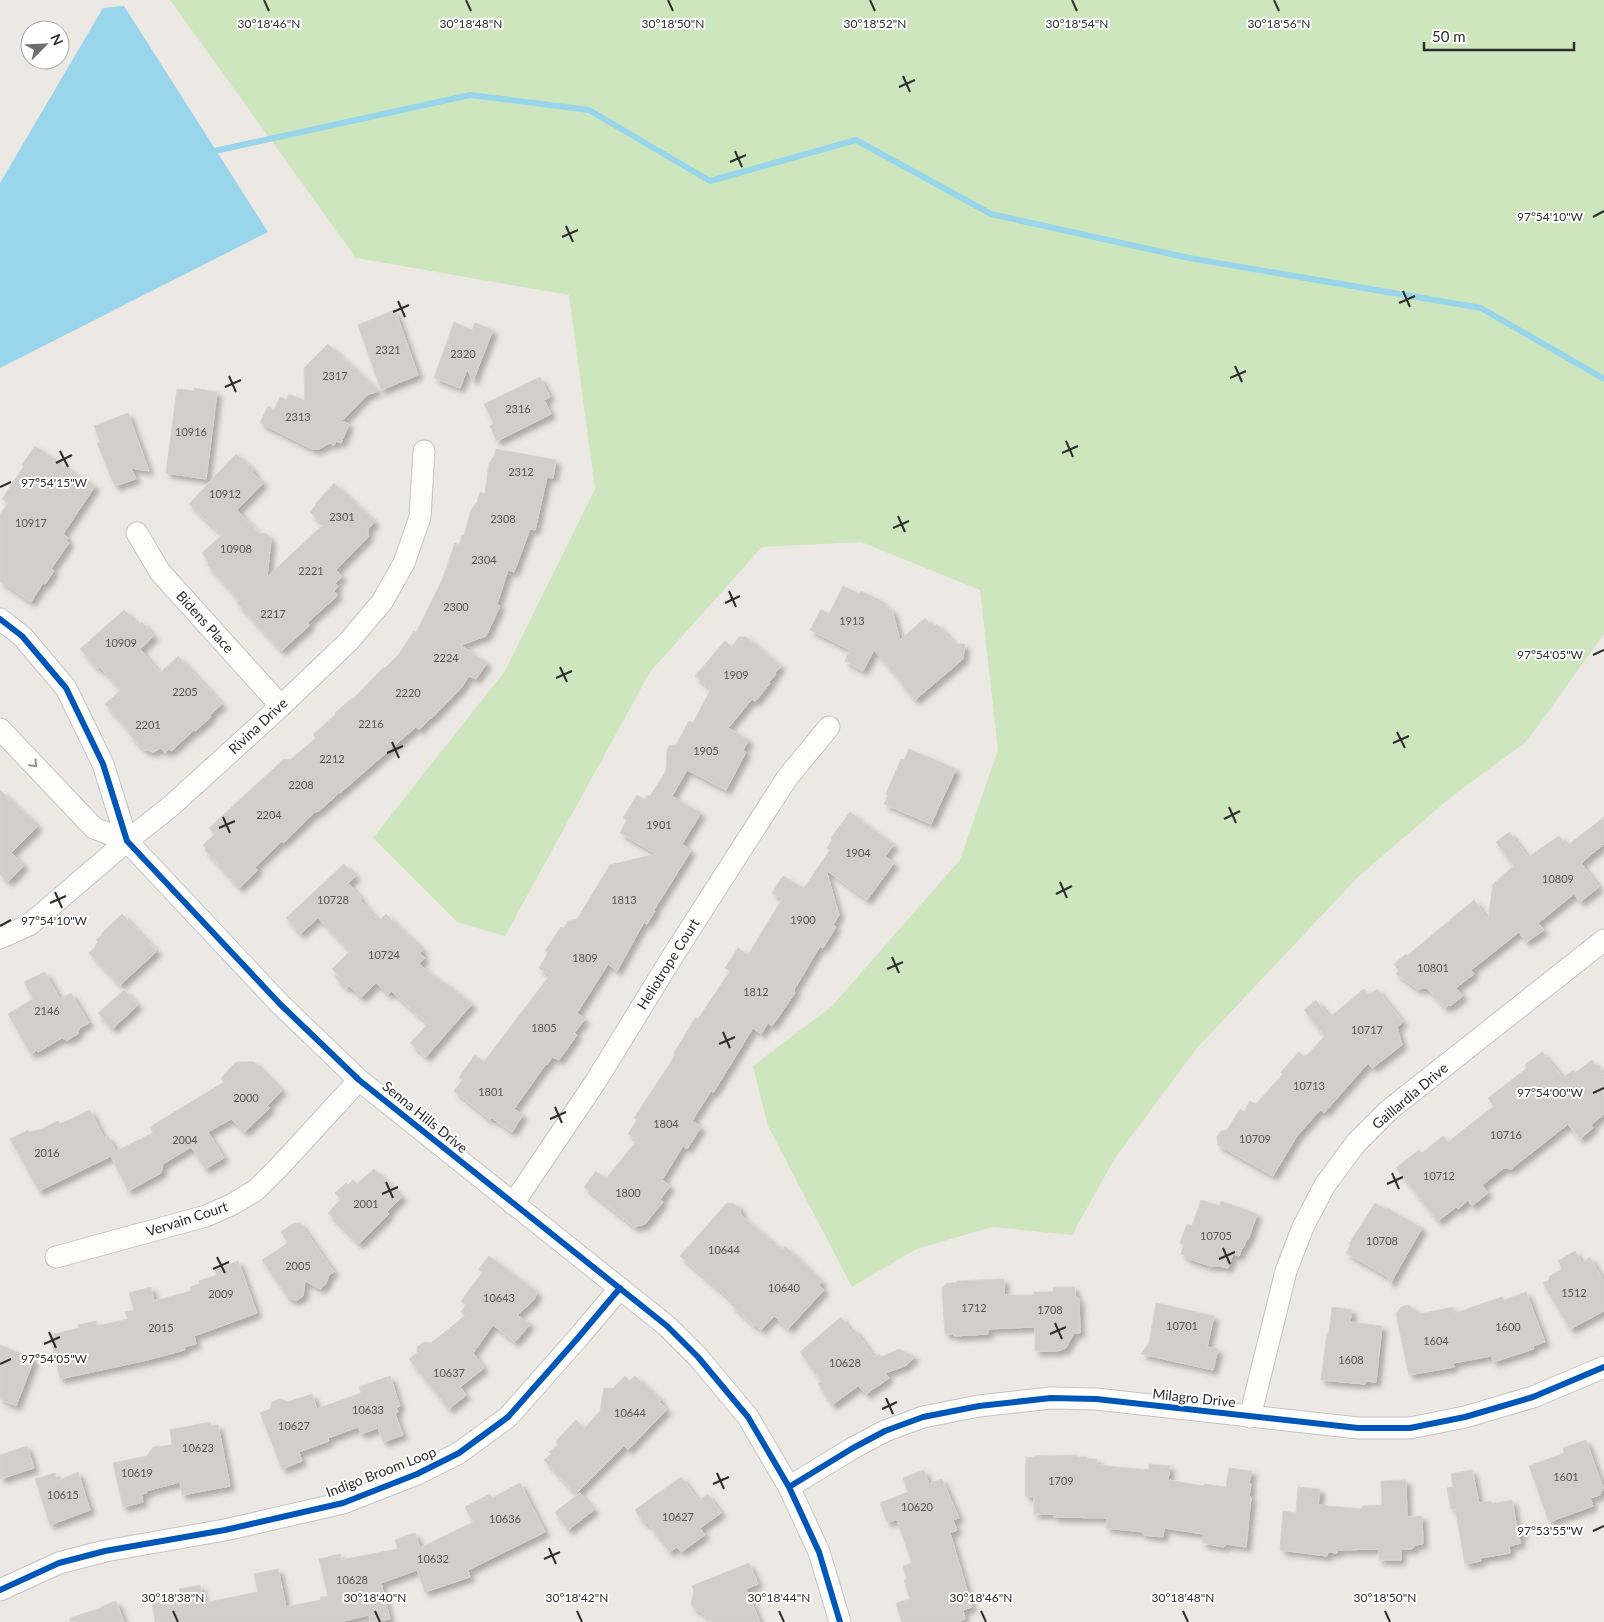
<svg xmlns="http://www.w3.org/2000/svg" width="1604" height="1622" viewBox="0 0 1604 1622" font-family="Lato,sans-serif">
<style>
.green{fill:#cee6be}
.water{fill:#99d6ec}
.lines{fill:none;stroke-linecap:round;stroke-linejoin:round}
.stream{stroke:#99d6ec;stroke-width:6}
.building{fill:#d1cecb;stroke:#d7d4d0;filter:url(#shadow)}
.minor-casing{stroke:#c5c4c5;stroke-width:23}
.minor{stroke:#fcfcfb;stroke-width:21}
.cycleway-casing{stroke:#fff;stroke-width:9}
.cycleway{stroke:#0057b8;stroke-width:6}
.oneway{stroke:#959594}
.ticks{fill:none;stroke:#2e2e2e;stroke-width:2}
.labels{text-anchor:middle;stroke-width:4;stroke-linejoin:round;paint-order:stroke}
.number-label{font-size:11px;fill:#585857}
.street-label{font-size:14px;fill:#2e2e2e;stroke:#fff}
.ticks-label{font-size:12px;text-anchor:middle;fill:#2e2e2e;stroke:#fff;stroke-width:4;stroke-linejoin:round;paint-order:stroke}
</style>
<defs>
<filter id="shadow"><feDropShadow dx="4.5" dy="4.5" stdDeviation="2.5" flood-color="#0004"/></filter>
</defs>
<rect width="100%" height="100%" fill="#ece8e4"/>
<path class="green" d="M170 0H1604V634L1527 741 1451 797 1358 877 1197 1048 1115 1158 1072 1235 992 1227 916 1249 852 1287 768 1126 753 1066 832 1006 960 860 998 750 980 590 861 542 762 547 650 672 505 936 457 922 373 838 505 671 595 489 569 295 356 258Z"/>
<path class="water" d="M124 6 268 232 0 368V183L103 8Z"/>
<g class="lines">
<path class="stream" d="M210 152 470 95 589 110 710 181 856 140 991 214 1189 258 1481 308 1604 379"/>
</g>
<path class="building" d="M395 310 418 375 381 390 358 325Z
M454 322 472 330 475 323 493 330 473 381 467 369 460 388 434 378Z
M328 344 378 391 367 395 342 421 349 424 341 443 336 441 334 445 330 443 319 449H312L260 423 268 406 274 410 280 397 286 400 289 394 305 401 304 368Z
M540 377 550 397 544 400 551 414 497 441 490 426 494 424 484 404Z
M194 388 217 392 206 479 166 473 177 389 194 391Z
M128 413 149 471 131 468 136 479 115 486 97 443 100 442 94 426Z
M35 446 95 486 63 534 68 538 66 541 69 543 51 569 54 571 45 584 43 583 31 602 0 581V514L8 503 2 499 24 466 22 465Z
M496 449 556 460 553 478 547 477 535 530 530 529 514 572 508 570 497 604 500 606 486 636 461 645 487 663 476 679 469 676 461 688 431 719 430 718 419 730 416 727 340 793V792L319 811 315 812 283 843 282 841 255 867 258 870 239 888 205 850 206 849 203 845 215 834 209 828 284 759 290 760 316 738 313 735 336 714 335 713 352 698 353 699 384 667 385 668 399 654 414 631 416 633 442 580 455 543 459 545 462 535 464 536 471 510 477 502 480 492 485 494 489 464 494 456Z
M236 454 254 470 252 472 263 483 237 510 259 533 267 534 271 540 267 577 323 525 310 512 316 505 315 504 334 483 375 522 368 529V537L336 570 342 577 335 583 338 587 334 591 338 595 307 623 310 625 281 651 237 603 239 600 208 566V561L202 553 222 535 189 504Z
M843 586 859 594 861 591 883 602 882 604 892 610 900 640 925 618 933 628 937 624 955 644H965L963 659 915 700 901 684 903 683 874 650 863 671 845 661 850 650 810 630 821 609 829 614Z
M124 610 138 625 142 622 154 636 140 649 160 673 178 656 222 704 210 715 211 717 195 731 194 730 171 751 169 749 165 753 161 748 153 752 143 749 129 734 130 732 105 704 121 690 100 667 98 669 80 649Z
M739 637H746L781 666 775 673 776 674 769 682 770 683 755 702 752 699 728 728 749 740 743 750 746 752 726 790 687 770 672 796 701 813 682 844 690 850 689 854 654 910 655 911 647 924 644 922 617 971 608 964 577 1013 585 1019 574 1033 577 1035 559 1060 552 1057 547 1065 546 1064 514 1109 523 1115 512 1132 492 1118 490 1120 454 1091 463 1079 459 1077 475 1055 484 1062 550 975 539 968 548 953 545 951 561 927 563 929 568 921 577 919 610 865 656 854 620 833 627 820 623 818 637 795 645 800 648 795 650 796 666 771 667 750 670 745H676L689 721 693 723 711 689 695 676 725 641 732 647Z
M909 749 956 769 931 824 884 804 888 795 886 794 901 759 904 760Z
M0 790 38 826 11 853 24 865 8 882 0 874Z
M850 812 894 845 885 856 894 863 867 900 826 870 839 915 833 925 836 927 823 948 820 946 794 990 795 993 772 1026 768 1023 761 1034 753 1028 713 1093 711 1091 692 1121 701 1127 687 1149 683 1146 662 1180 670 1186 660 1200 663 1202 645 1224 634 1227 584 1187 596 1171 606 1179 637 1140 628 1134 637 1120 634 1118 671 1062 675 1054 674 1053 695 1018 698 1019 730 971 725 968 738 948 748 955 782 899 772 893 783 876 804 888 830 850 827 848 832 840 831 838Z
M1604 817V844L1581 863 1599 887 1580 902 1574 894 1538 923 1544 930 1526 942 1519 932 1471 970 1474 974 1456 988 1463 996 1450 1006 1449 1005 1445 1008 1427 988 1417 989 1396 974 1399 971 1394 964 1406 954 1407 956 1474 900 1488 920 1493 884 1514 866 1496 842 1509 832 1528 857 1559 836 1567 846Z
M344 864 356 876 348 883 361 898V901L379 921 386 914 423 950 420 953 425 958 419 964 441 982H444L472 1004 426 1057 410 1043 428 1024 391 991 388 995 376 983 361 998 349 986 346 988 335 977 338 975 332 969 350 951 318 918 300 934 286 918Z
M122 914 157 951 120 985 89 953 95 947V946L98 942 96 940 102 935 101 934Z
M45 972 60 999 71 993 89 1023 79 1028 78 1034 67 1040 62 1038 38 1052 37 1050 31 1054 8 1014 33 999 24 982Z
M1364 989 1369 995 1377 989 1403 1022 1397 1027 1402 1045 1372 1068 1368 1063 1324 1113 1321 1109 1297 1136 1273 1176 1218 1145 1217 1137 1221 1131 1227 1130 1240 1109 1244 1112 1250 1101 1256 1104 1283 1074 1281 1072 1299 1052 1305 1057 1325 1036 1304 1010 1316 1000 1330 1017Z
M124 990 138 1005 112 1029 98 1013Z
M1542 1052 1563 1078 1573 1070 1575 1073 1592 1060 1604 1075V1114L1591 1125 1593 1128 1580 1139 1568 1124 1511 1169 1504 1168 1482 1185 1488 1193 1472 1206 1468 1200 1458 1209 1456 1207 1438 1221 1396 1168 1419 1150 1422 1153 1443 1136 1448 1142 1494 1106 1488 1098 1527 1068 1525 1065Z
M236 1062H254L282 1090 267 1106 270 1108 244 1132 231 1119 208 1132 224 1158 205 1169 191 1147 163 1164 161 1173 128 1191 111 1156 39 1191 10 1139 28 1130 29 1132 42 1129 58 1121 60 1124 90 1110 104 1138 108 1136 116 1151 153 1133 150 1127 224 1082 221 1078Z
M374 1169 402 1197 387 1212 389 1214 359 1244 328 1213 341 1199 335 1193 346 1183 348 1185 353 1180 357 1184Z
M1201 1200 1220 1206 1221 1201 1257 1214 1248 1240 1247 1239 1243 1248H1242L1239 1256 1233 1254 1228 1268 1220 1266H1210L1186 1258V1256L1181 1254 1184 1245 1180 1243 1187 1224 1192 1226Z
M727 1203 735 1204 740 1208 741 1215 782 1250 785 1246 822 1282 819 1285 824 1290 788 1329 774 1316 761 1330 755 1325 754 1326 731 1304 733 1302 680 1256Z
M1375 1203 1387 1210V1208L1422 1228 1390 1284 1388 1275V1277L1346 1253 1351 1245 1349 1244Z
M294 1223H300L334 1272 329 1275 326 1284 320 1289 305 1281 303 1296 297 1300 289 1299 262 1260 288 1243 281 1232Z
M1575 1251 1582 1263 1590 1257 1604 1282V1311L1570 1329 1543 1283 1549 1280 1550 1276 1562 1269 1558 1261Z
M489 1256 537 1292 534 1300 517 1315 530 1324 515 1342 493 1325 473 1353 484 1368 460 1387 466 1395 449 1409 409 1359 417 1353V1347L424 1342 431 1343 465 1316 461 1312 466 1305 461 1301 483 1272 479 1269Z
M238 1261 257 1313 194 1336 196 1344 184 1347 185 1350 147 1360 60 1379 50 1335 79 1328 78 1325 96 1321 97 1326 128 1319 125 1312 134 1310 129 1293 151 1287 154 1301 191 1291 190 1287 200 1284 199 1281 217 1275 215 1270Z
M1004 1279V1295H1032L1034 1292H1053V1287H1075V1295L1079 1299 1080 1333H1074L1066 1348 1058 1351H1035V1329L1033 1327 988 1329V1334L954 1336V1334H945L942 1289 947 1283H957V1281Z
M1526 1292 1545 1342 1533 1346 1534 1349 1493 1362 1491 1356 1453 1363 1454 1367 1409 1375 1396 1314 1401 1307 1408 1305 1420 1314 1453 1307 1455 1313 1502 1297 1504 1300Z
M1156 1303 1214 1316 1207 1347 1218 1349 1213 1370 1141 1354 1149 1343Z
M1332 1307 1352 1310 1350 1322 1382 1326 1376 1382 1366 1381 1365 1384 1321 1380 1327 1333H1329Z
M841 1317 851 1331 854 1329 874 1357 879 1354 881 1357 899 1349 915 1357 905 1366 885 1373 889 1378 866 1394 858 1386 832 1405 818 1384 821 1381 800 1352Z
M0 1345 34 1359 16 1406 0 1399Z
M390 1376 400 1406 396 1408 398 1412 395 1414 403 1435 383 1442 378 1428 361 1434 358 1427 328 1438 329 1441 299 1452 302 1461 282 1469 260 1413 270 1409 272 1402 280 1399 288 1402 312 1394 317 1409 361 1393 359 1387Z
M625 1376 630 1381 635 1376 661 1400 659 1402 667 1409 628 1450 624 1446 576 1494 544 1460 551 1454 549 1452 558 1445 556 1441 576 1420 584 1429 600 1411 604 1388 612 1389Z
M210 1422 211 1426 218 1425 230 1486 182 1495 180 1482 146 1491 147 1493 141 1494 143 1502 123 1507 113 1463 147 1456 153 1447 172 1445 170 1430Z
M1586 1440 1603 1488 1600 1495 1590 1498 1593 1506 1549 1522 1529 1466 1564 1453 1563 1448Z
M27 1446 34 1468 0 1479V1455Z
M1077 1455V1457H1087V1459H1097V1465L1149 1470V1464L1170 1466 1168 1480 1204 1486V1484L1226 1487 1229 1468 1252 1471 1249 1483 1251 1484 1249 1496 1251 1497 1246 1547 1226 1544 1224 1547 1202 1543 1204 1534 1164 1528 1163 1537 1143 1535V1532L1106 1528 1107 1518 1054 1517 1055 1514H1034V1497L1025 1496 1026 1457 1035 1458V1456Z
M924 1470 929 1484 942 1479 959 1518 953 1520 957 1530 950 1533 972 1607 963 1610 965 1619 957 1622H902L896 1603 910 1599 904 1580 907 1579 903 1566 912 1563 897 1520 887 1522 880 1503 908 1492 903 1478Z
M1472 1470 1479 1503 1491 1501 1492 1504 1512 1500 1517 1528 1524 1532 1519 1538 1521 1543 1509 1546 1510 1553 1480 1558 1481 1561 1465 1564 1455 1508 1451 1509 1447 1488 1453 1487 1451 1474Z
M78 1472 90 1510 50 1525 35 1479 55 1473 57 1481Z
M681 1477 699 1501 708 1494 721 1513 700 1528 705 1535 681 1552 677 1547 669 1552 647 1522 644 1523 635 1510Z
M1406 1480 1407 1517 1422 1516 1423 1544 1415 1545 1412 1549H1401V1560H1379V1549L1338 1550 1337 1553 1328 1552 1327 1556 1280 1550 1283 1511 1296 1513 1298 1487 1320 1489 1318 1505 1362 1509V1506L1382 1505 1381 1481Z
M520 1483 545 1532 468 1570 470 1577 425 1592 417 1570 381 1583 390 1619 370 1622 369 1615 340 1622H155L152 1603 181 1598 179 1589 200 1585 204 1603 258 1592 254 1574 278 1569 286 1607 321 1600 320 1597 328 1596 319 1559 340 1554 341 1560 398 1549 395 1540 415 1533 420 1548 473 1522 465 1507 490 1494 492 1498Z
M580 1493 594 1510 568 1530 555 1512Z
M749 1563 758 1584 746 1589 760 1622H707L704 1614 693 1608 691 1603 694 1591 692 1586Z
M116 1601 124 1622H70V1618L101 1608V1607Z"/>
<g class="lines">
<g class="minor-casing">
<path id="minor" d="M137 533 160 572 281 706
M0 619 22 636 66 688 103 764 127 841 280 1004 359 1080 667 1326 698 1357 748 1417 789 1487 819 1552 840 1622
M0 729 94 828 127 841
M0 938 29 925 127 841 171 806 281 706 349 641 382 602 404 563 420 517 424 451
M513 1204 596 1081 674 954 787 778 829 727
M56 1257 206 1216 233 1204 256 1190 280 1166 359 1080
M1250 1417 1286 1271 1303 1227 1325 1185 1356 1143 1389 1110 1604 940
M789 1487 853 1448 885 1431 923 1417 979 1406 1051 1398 1096 1399 1358 1428H1410L1465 1417 1533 1397 1604 1367
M0 1590 59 1563 105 1551 225 1530 343 1503 417 1474 459 1453 508 1417 577 1339 620 1288"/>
</g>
<use href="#minor" class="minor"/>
<g class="cycleway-casing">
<path id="cycleway" d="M0 619 22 636 66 688 103 764 127 841 280 1004 359 1080 667 1326 698 1357 748 1417 789 1487 819 1552 840 1622
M789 1487 853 1448 885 1431 923 1417 979 1406 1051 1398 1096 1399 1358 1428H1410L1465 1417 1533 1397 1604 1367
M0 1590 59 1563 105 1551 225 1530 343 1503 417 1474 459 1453 508 1417 577 1339 620 1288"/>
</g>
<use href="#cycleway" class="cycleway"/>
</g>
<defs><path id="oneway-chevron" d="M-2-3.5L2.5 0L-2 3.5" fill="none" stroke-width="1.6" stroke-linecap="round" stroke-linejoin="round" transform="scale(1.25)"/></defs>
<use class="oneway" href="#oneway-chevron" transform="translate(34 764) rotate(47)"/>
<path class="ticks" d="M264 0 269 11M466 0 471 11M668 0 673 11M870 0 875 11M1072 0 1077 11M1274 0 1279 11M903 76 910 92M899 87 915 80M735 151 742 167M730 162 746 155M1593 217 1604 211M566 226 573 242M562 237 578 230M1403 291 1410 307M398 301 405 317M1399 303 1415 296M393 312 409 305M1235 366 1242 382M229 376 236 392M1230 378 1246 371M225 387 241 380M1066 441 1073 457M60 451 68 467M1062 453 1078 446M56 463 72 455M0 487 11 482M898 516 905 532M893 528 909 521M729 591 736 607M725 603 740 596M1593 655 1604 650M560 667 567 682M556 678 572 671M1397 732 1405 748M392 742 399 758M1393 743 1409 736M387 753 403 746M1229 807 1236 823M223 817 230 833M1224 819 1240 811M219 828 235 821M1060 882 1067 898M55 892 62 908M1056 894 1072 886M50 903 66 896M0 926 11 920M892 957 899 973M887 969 903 962M723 1032 730 1048M719 1044 735 1037M1593 1093 1604 1088M555 1107 562 1123M550 1119 566 1112M1392 1173 1399 1189M386 1182 393 1198M1387 1184 1403 1177M382 1194 398 1187M1223 1248 1230 1264M217 1257 225 1273M1219 1259 1235 1252M213 1269 229 1262M1055 1323 1062 1339M49 1332 56 1348M1050 1334 1066 1327M44 1344 60 1337M0 1364 11 1359M886 1398 893 1414M882 1409 897 1402M717 1473 724 1489M713 1484 729 1477M1593 1531 1604 1526M549 1548 556 1564M544 1559 560 1552M173 1611 178 1622M375 1611 380 1622M577 1611 582 1622M779 1611 784 1622M981 1611 986 1622M1183 1611 1188 1622M1385 1611 1390 1622"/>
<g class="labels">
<g class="number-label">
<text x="388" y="354">2321</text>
<text x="463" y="358">2320</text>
<text x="335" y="380">2317</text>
<text x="518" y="413">2316</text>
<text x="298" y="421">2313</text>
<text x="191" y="436">10916</text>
<text x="521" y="476">2312</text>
<text x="225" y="498">10912</text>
<text x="342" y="521">2301</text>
<text x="503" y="523">2308</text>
<text x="31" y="527">10917</text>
<text x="236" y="553">10908</text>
<text x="484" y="564">2304</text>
<text x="311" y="575">2221</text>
<text x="456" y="611">2300</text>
<text x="273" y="618">2217</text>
<text x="852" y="625">1913</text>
<text x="121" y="647">10909</text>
<text x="446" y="662">2224</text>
<text x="736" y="679">1909</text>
<text x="185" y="696">2205</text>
<text x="408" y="697">2220</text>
<text x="371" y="728">2216</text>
<text x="148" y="729">2201</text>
<text x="706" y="755">1905</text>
<text x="332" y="763">2212</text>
<text x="301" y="789">2208</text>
<text x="269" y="819">2204</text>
<text x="659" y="829">1901</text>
<text x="858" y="857">1904</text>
<text x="1558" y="883">10809</text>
<text x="333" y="904">10728</text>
<text x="624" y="904">1813</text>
<text x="803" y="924">1900</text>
<text x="384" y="959">10724</text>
<text x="585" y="962">1809</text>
<text x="1433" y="972">10801</text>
<text x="756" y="996">1812</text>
<text x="47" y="1015">2146</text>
<text x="544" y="1032">1805</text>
<text x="1367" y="1034">10717</text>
<text x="1309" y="1090">10713</text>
<text x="491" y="1096">1801</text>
<text x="246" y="1102">2000</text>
<text x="666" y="1128">1804</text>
<text x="1506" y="1139">10716</text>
<text x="1255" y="1143">10709</text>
<text x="185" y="1144">2004</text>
<text x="47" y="1157">2016</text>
<text x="1439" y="1180">10712</text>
<text x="628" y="1197">1800</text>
<text x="366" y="1208">2001</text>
<text x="1216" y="1240">10705</text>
<text x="1382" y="1245">10708</text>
<text x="724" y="1254">10644</text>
<text x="298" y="1270">2005</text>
<text x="784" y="1292">10640</text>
<text x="1574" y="1297">1512</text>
<text x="221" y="1298">2009</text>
<text x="499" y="1302">10643</text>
<text x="974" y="1312">1712</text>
<text x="1050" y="1314">1708</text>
<text x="1182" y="1330">10701</text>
<text x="1508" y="1331">1600</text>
<text x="161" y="1332">2015</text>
<text x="1436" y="1345">1604</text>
<text x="1351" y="1364">1608</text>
<text x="845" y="1367">10628</text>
<text x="449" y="1377">10637</text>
<text x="368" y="1414">10633</text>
<text x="630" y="1417">10644</text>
<text x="294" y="1430">10627</text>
<text x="198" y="1452">10623</text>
<text x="137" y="1477">10619</text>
<text x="1566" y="1481">1601</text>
<text x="1061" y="1485">1709</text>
<text x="63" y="1499">10615</text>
<text x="917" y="1511">10620</text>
<text x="678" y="1521">10627</text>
<text x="505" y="1523">10636</text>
<text x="433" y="1563">10632</text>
<text x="352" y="1584">10628</text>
</g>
<g class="street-label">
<text transform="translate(205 622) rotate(48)" y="5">Bidens Place</text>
<text transform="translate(258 726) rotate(-43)" y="5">Rivina Drive</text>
<text transform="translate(668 964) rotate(-58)" y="5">Heliotrope Court</text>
<text transform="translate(1410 1096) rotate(-40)" y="5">Gaillardia Drive</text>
<text transform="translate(425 1117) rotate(39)" y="5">Senna Hills Drive</text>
<text transform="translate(187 1219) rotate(-18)" y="5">Vervain Court</text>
<text transform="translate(1194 1398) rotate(6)" y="5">Milagro Drive</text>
<text transform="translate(381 1472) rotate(-21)" y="5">Indigo Broom Loop</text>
</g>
</g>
<g class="ticks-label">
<text x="269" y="28">30°18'46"N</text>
<text x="471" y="28">30°18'48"N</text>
<text x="673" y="28">30°18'50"N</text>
<text x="875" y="28">30°18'52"N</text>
<text x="1077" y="28">30°18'54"N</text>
<text x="1279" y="28">30°18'56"N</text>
<text x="1550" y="221">97°54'10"W</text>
<text x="54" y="487">97°54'15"W</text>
<text x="1550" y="659">97°54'05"W</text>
<text x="54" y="925">97°54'10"W</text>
<text x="1550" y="1097">97°54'00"W</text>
<text x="54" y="1363">97°54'05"W</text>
<text x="1550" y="1535">97°53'55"W</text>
<text x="173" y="1602">30°18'38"N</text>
<text x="375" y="1602">30°18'40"N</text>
<text x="577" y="1602">30°18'42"N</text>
<text x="779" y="1602">30°18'44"N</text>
<text x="981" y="1602">30°18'46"N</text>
<text x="1183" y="1602">30°18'48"N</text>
<text x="1385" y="1602">30°18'50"N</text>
</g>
<g transform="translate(45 45) rotate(66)"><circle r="24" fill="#ffffff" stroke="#ababab"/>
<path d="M0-4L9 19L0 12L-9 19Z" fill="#706f6e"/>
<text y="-8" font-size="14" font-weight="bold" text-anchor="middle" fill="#2e2e2e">N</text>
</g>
<path d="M1424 42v8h150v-8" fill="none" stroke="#2e2e2e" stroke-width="2.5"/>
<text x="1432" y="42" font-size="15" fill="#2e2e2e" stroke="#ffffff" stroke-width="4" paint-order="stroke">50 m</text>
</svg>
